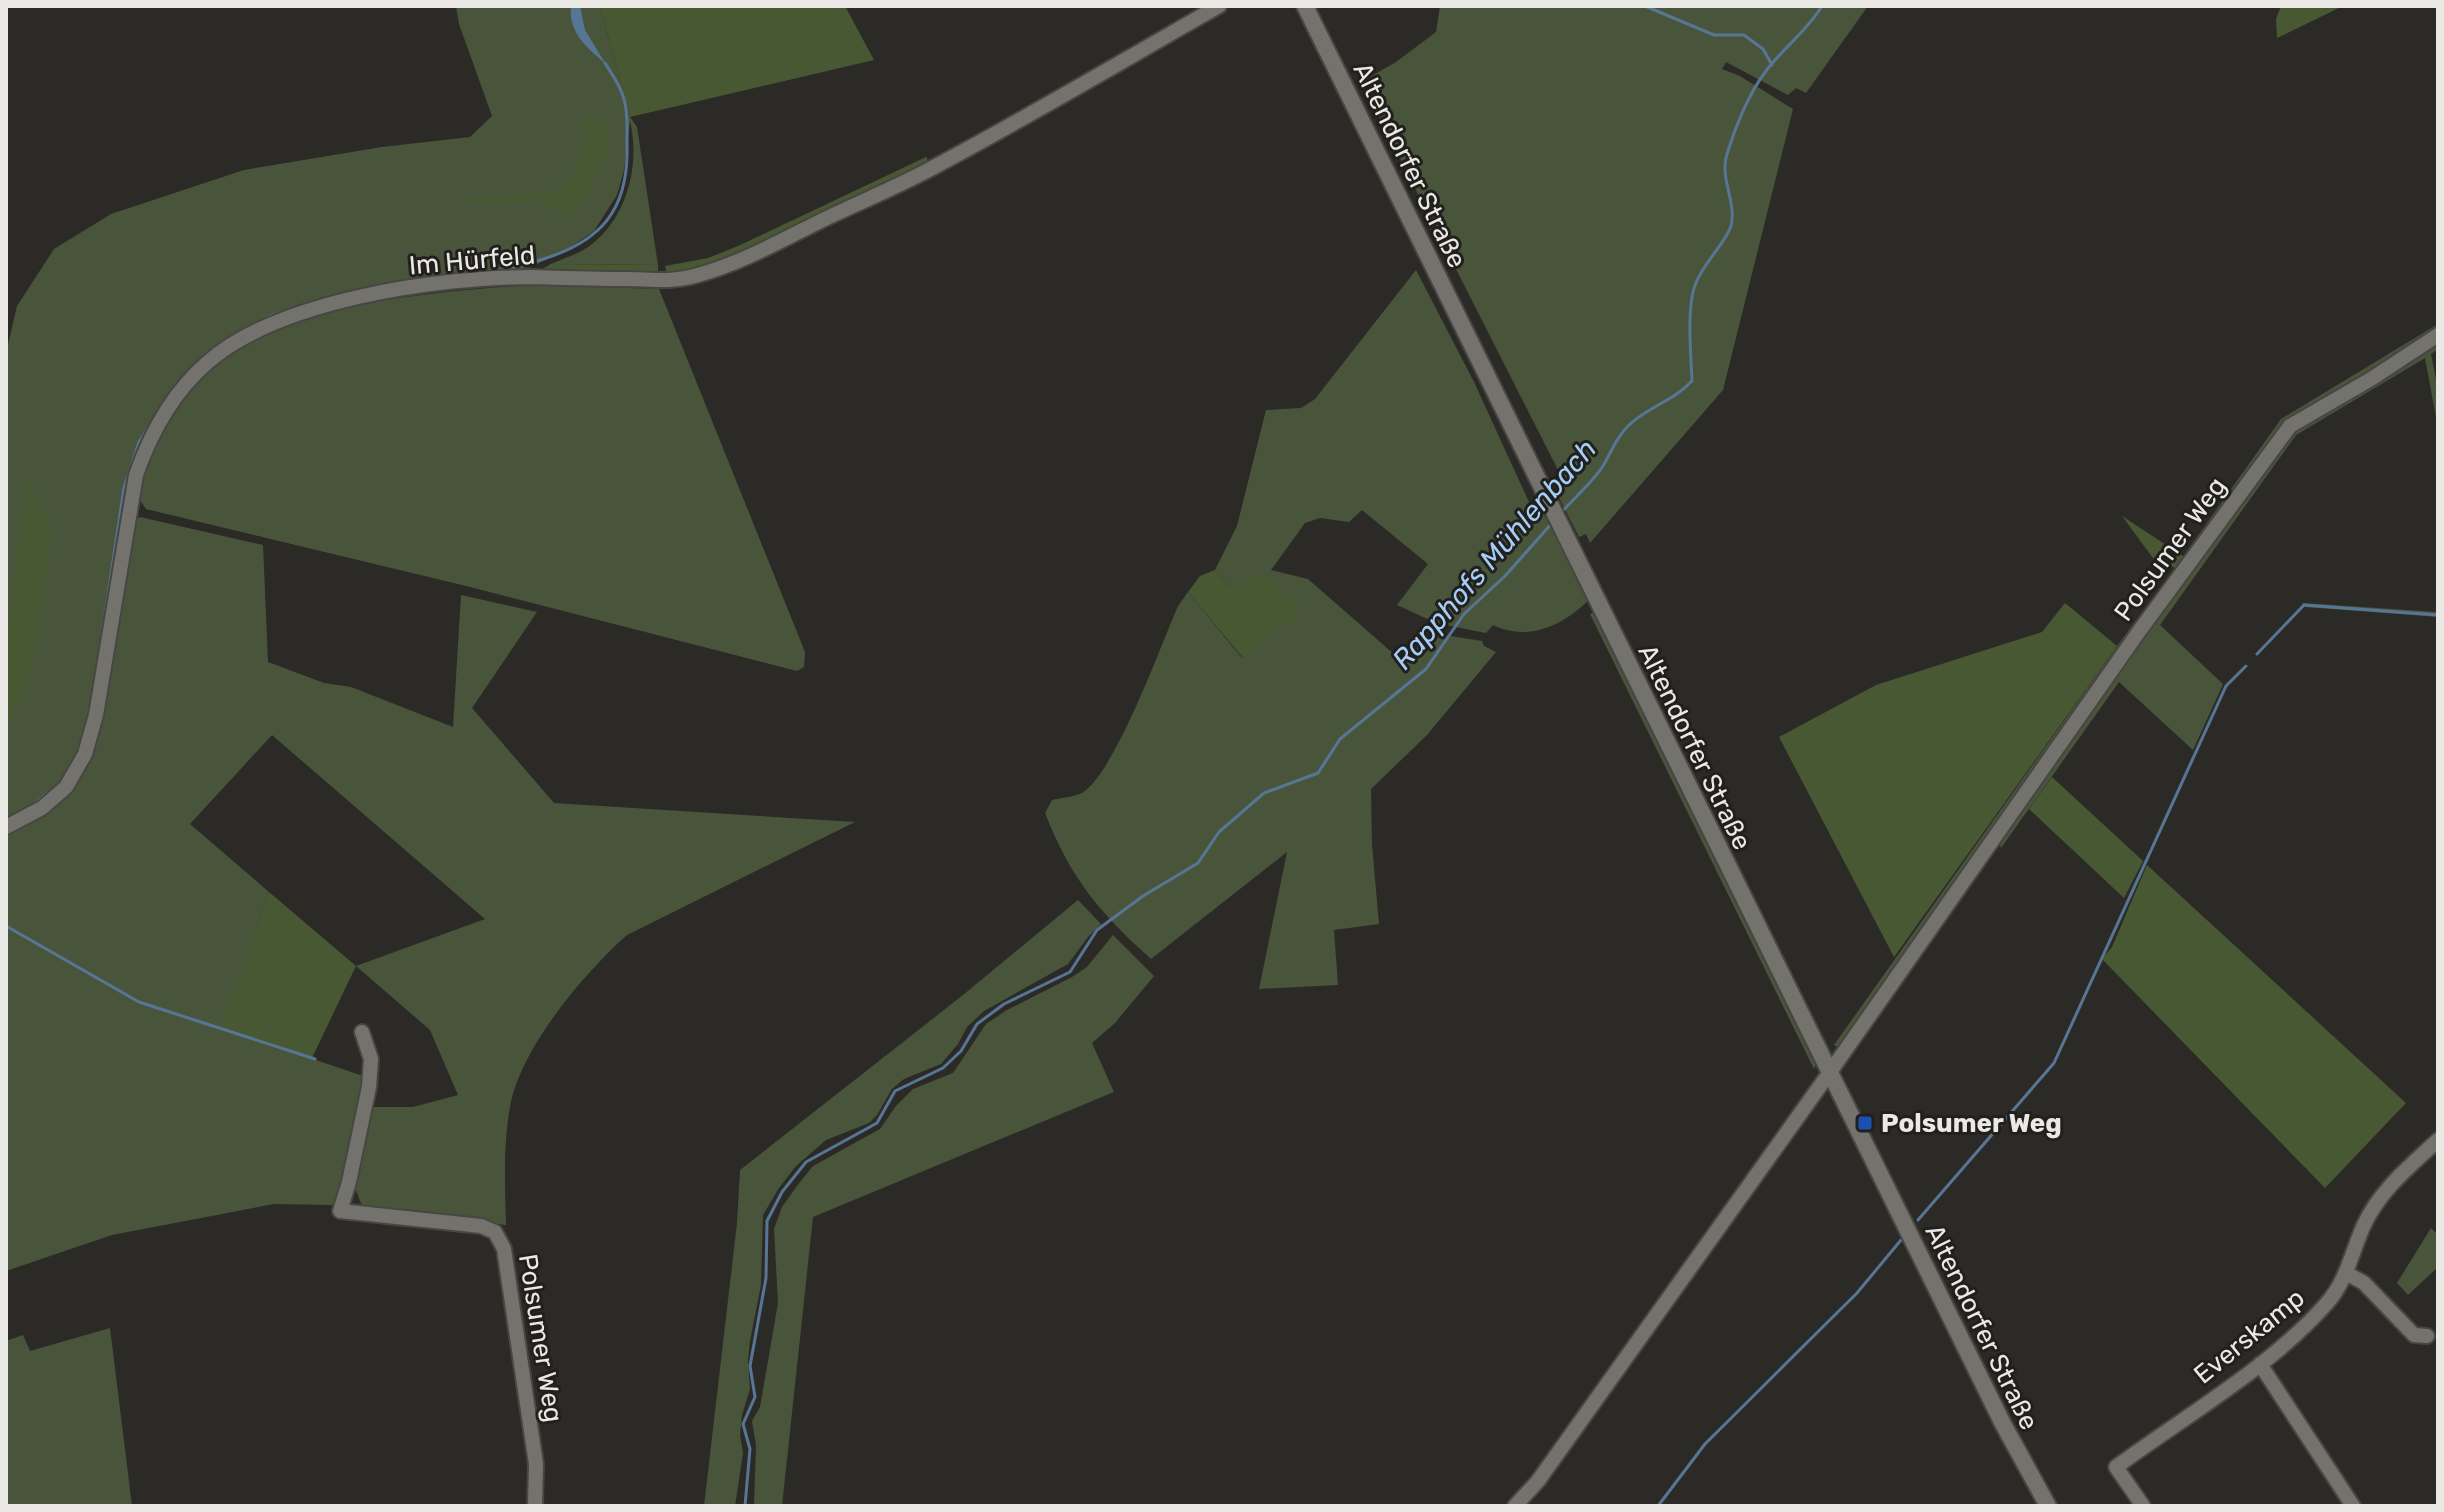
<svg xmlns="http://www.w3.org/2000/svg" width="2444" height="1512" viewBox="0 0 2444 1512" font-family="Rubik,sans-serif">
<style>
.green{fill:#49553b;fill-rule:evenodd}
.forest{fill:#485833}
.water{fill:#577695}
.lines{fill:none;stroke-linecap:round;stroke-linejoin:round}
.stream{stroke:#577695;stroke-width:3}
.minor-casing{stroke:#474643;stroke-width:18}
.tertiary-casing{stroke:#474643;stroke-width:20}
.minor{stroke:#74726d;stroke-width:14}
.tertiary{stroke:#74726d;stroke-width:16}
.transit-dot{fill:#1a4fb4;stroke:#22201d;stroke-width:3}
.labels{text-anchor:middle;stroke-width:6;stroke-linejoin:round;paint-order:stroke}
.street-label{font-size:26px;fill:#eae9e6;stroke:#22201d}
.poi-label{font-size:26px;font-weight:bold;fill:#eae9e6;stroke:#22201d;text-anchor:start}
.water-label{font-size:28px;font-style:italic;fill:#a4cdf7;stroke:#22201d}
</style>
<rect width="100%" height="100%" fill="#2c2a26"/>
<path class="green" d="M456 6H600L630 117 637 127 658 265 551 264C562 259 575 255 585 249 626 223 641 166 630 121L624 170 617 195 594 231 563 252 524 270 333 300 204 360 145 437 96 692 79 755 60 786 27 814 6 822V353L17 306 54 249 111 214 244 170 382 147 470 137 492 116 459 24Z
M1440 6H1868L1806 93 1796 88 1788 95 1726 62 1722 69 1740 76 1793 109 1723 390 1590 543 1586 534 1579 537 1556 492 1564 485 1556 466 1361 82 1396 62 1436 32Z
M1416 270 1474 382 1534 513 1541 509 1589 600C1562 626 1528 642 1493 625L1486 633 1436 623 1397 605 1428 564 1362 510 1349 522 1320 518 1305 523 1271 570 1308 579 1395 655 1402 658 1438 634 1482 641 1484 646 1496 652 1427 735 1371 789 1372 845 1379 924 1334 930 1338 985 1259 989 1287 852 1151 959C1099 912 1071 879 1045 813L1052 800C1060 798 1074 797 1082 793 1115 773 1161 645 1178 606L1188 592 1242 658 1230 587 1215 570 1237 526 1266 410 1301 408 1315 399Z
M534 285 659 289 805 652 804 667 797 671 462 585 146 509 137 496C142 479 145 460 152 443 157 430 190 384 201 373 274 304 437 291 534 285Z
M2438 324V331L2293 419 2180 568H2175L2281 419Z
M2438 342V349L2431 354 2438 390V428L2425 358 2296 435 2160 625 2223 684 2193 750 2119 682 2001 848 1999 841 2293 430Z
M140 517 263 545 268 662 324 683 351 687 453 727 461 595 537 612 472 708 554 803 855 822 627 935C583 974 520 1049 510 1107 503 1146 505 1186 506 1225L364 1211 353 1183 348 1159 333 1205 274 1204 112 1235 6 1271V832C39 818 63 805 81 773L133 522ZM272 735 485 919 356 966 430 1030 458 1095 413 1107H361L366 1077 222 1028 269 892 190 824Z
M2162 586 2164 592 1842 1049 1834 1045 2117 646Z
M2302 603 2438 612V617L2304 607Z
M1594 612 1817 1062 1814 1069 1590 614Z
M1078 900 1101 924 1088 937 1068 964 984 1011 967 1027 958 1044 941 1064 904 1079 892 1089 877 1115 869 1123 826 1140 796 1166 779 1188 763 1215 761 1285 750 1341 748 1360 750 1389 742 1415 740 1435 743 1453 735 1506H704L737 1223 740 1170 963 995Z
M1113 935 1154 976 1115 1023 1092 1043 1114 1092 813 1217 782 1506H754L756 1445 752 1421 760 1407 778 1303 774 1229 782 1207 800 1182 813 1166 880 1129 896 1106 913 1089 953 1073 986 1024 1007 1010 1072 977 1087 967Z
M2431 1228 2438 1235V1267L2408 1295 2397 1283Z
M110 1328 132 1506H6V1341L23 1335 30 1351Z"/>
<path class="forest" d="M600 6H845L874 60 630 117Z
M2281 6H2343L2277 38 2276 19Z
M586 118 604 123 610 145 587 194 566 217 539 200 486 205 461 199 546 192 567 186 579 162Z
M926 157 931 165 731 259 700 270 667 275 665 266 708 258 738 246Z
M551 264 658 265V277L535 273Z
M27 480 52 525 44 600 26 690 6 727V640Z
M2122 516 2183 556 2175 568 2153 558Z
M1215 570 1230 587 1262 575 1298 602 1296 621 1272 626 1243 658 1188 592 1200 576Z
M2065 603 2117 646 1894 957 1779 737 1876 685 2042 632Z
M2052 777 2143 861 2124 898 2029 809Z
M2147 865 2406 1103 2325 1188 2102 959 2112 947Z
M269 892 356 966 311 1060 221 1028Z"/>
<path class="water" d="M571 6H580L585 30 605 63C587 48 568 32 571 6Z"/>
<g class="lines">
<path class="stream" d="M1645 6 1714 35H1744L1763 49 1772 65
M492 271C510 270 523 265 540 260 601 242 629 210 627 145 627 129 628 110 623 96 620 85 611 73 605 63
M234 335 270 316 308 304
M1561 513C1574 498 1592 483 1603 466 1612 451 1617 436 1630 424 1650 406 1673 401 1692 381 1691 355 1686 306 1696 283 1703 264 1726 242 1731 226 1737 202 1719 178 1727 154 1735 127 1749 93 1766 71 1783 48 1807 31 1822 6
M2257 654 2304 605 2438 615
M95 681 124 488 139 442 151 424
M77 755 82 739
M33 805 49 792
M6 926 139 1002 315 1059
M1918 1220 2054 1063 2226 686 2246 666
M745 1506 750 1449 743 1424 755 1397 750 1366 766 1278 767 1221 782 1192 806 1162 877 1123 895 1091 943 1068 961 1051 977 1024 1004 1004 1070 972 1097 930 1143 896 1198 863 1219 832 1264 793 1318 773 1340 739 1426 669 1464 614 1505 576 1553 522
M1658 1506 1705 1444 1857 1293 1901 1240"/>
<g class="minor-casing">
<path id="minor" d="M6 827 42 808 66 787 85 754 96 715 136 475C151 432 173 392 208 362 279 300 439 277 532 277 565 278 598 279 630 279 653 280 676 282 698 275 745 262 789 236 833 215 867 199 901 185 934 167 1030 116 1124 60 1219 6
M362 1032 371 1059 369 1087 349 1182 340 1211 481 1226 495 1232 504 1249 536 1464 535 1506
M2346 1273 2364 1283 2414 1335 2427 1336
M2260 1364 2353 1506
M1515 1506 1538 1481 1830 1072 2140 630 2290 426 2371 379 2438 335
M2143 1506 2116 1467C2185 1416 2271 1367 2327 1303 2346 1282 2352 1252 2363 1227 2379 1191 2410 1166 2438 1140"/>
</g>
<g class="tertiary-casing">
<path id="tertiary" d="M1305 6 2003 1424 2048 1506"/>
</g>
<use href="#minor" class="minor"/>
<use href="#tertiary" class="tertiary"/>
</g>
<rect class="transit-dot" x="1857" y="1115" width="16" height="16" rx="4"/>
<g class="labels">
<g class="street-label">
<text transform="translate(1410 165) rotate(64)" y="9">Altendorfer Straße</text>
<text transform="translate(472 260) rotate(-5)" y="9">Im Hürfeld</text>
<text transform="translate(2170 549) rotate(-54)" y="9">Polsumer Weg</text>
<text transform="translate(1695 747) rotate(64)" y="9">Altendorfer Straße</text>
<text transform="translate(1982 1327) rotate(64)" y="9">Altendorfer Straße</text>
<text transform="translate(2249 1336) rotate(-39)" y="9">Everskamp</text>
<text transform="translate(541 1338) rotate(81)" y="9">Polsumer Weg</text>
</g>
<g class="poi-label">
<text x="1881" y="1132">Polsumer Weg</text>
</g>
<g class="water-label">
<text transform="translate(1494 554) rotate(-49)" y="10">Rapphofs Mühlenbach</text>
</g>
</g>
<rect width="2444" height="1512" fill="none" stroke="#eae9e6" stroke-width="16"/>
</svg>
